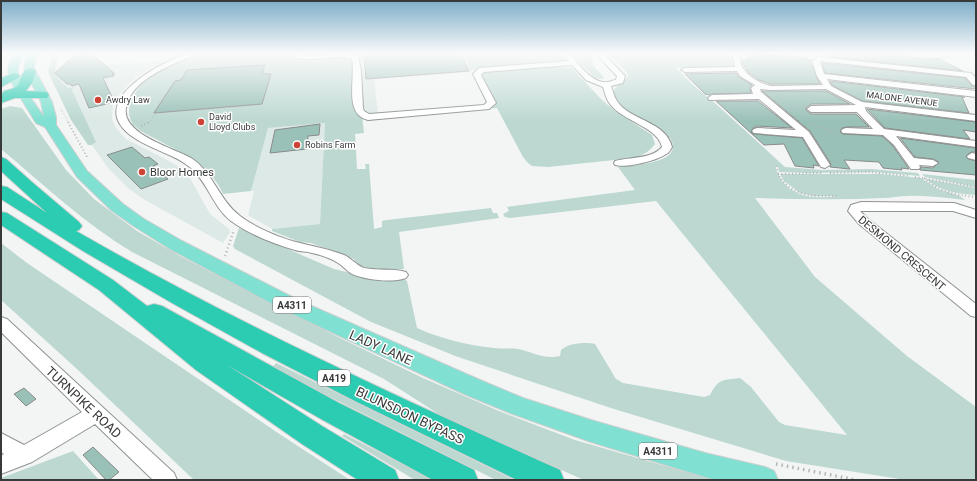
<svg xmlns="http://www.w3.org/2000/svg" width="977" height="481" viewBox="0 0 977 481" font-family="Roboto,sans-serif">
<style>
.built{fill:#dde9e6}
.green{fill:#bcd8d1}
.building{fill:#9ac1b8;stroke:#888b8a}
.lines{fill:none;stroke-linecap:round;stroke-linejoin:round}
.minor-casing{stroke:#8f9392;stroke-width:2}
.major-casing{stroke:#cfcfcf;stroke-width:2}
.highway-casing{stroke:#cfcfcf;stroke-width:2}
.path-far3{stroke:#b3b5b4;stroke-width:1.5;stroke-dasharray:0.5 2;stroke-linecap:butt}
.path-far2{stroke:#b3b5b4;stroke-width:2;stroke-dasharray:1 2.5;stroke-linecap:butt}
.path-far1{stroke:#b3b5b4;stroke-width:2.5;stroke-dasharray:1 3;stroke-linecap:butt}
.path{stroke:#b3b5b4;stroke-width:3.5;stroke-dasharray:1.5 4;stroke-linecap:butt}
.minor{fill:#fff;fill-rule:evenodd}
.major{fill:#80e0d1;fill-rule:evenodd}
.highway{fill:#2bccb2;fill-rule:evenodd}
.poi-dot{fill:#cf4236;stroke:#fff;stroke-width:1.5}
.labels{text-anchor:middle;stroke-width:3;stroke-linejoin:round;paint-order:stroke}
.far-street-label{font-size:9px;fill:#383939;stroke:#fff}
.far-poi-label{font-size:9px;fill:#383939;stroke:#fff;text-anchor:start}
.shield{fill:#fff;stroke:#747474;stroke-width:1}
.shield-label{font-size:10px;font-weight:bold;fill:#383939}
.poi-label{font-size:11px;fill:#383939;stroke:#fff;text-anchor:start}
.street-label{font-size:11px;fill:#383939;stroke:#fff}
.near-street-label{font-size:13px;fill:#383939;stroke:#fff}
</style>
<rect width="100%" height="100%" fill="#f2f5f4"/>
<path class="built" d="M304 53H463L472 72 374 79 378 113 364 114 359 54 303 57Z
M161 61 166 62 135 78 117 97 113 104 112 119 116 128 126 139 169 161 181 168 191 180 210 214 229 229 230 232 223 243 145 200 129 189 108 168 92 145 96 142 72 90 68 88 58 79 55 69 73 67Z
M325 123 320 224 272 229 248 215 254 191H251L268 128Z"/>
<path class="green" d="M53 53H58C54 72 53 75 68 88L74 87 72 90 96 142 92 145H88L71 120 48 72Z
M201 53H297L298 58 302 59 343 56 351 58 355 62 356 113 362 116 364 133 355 134 357 169H366L365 164H369L374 229 382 227V221L387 220 491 208 493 213H497L499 218 399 232 404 269C387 271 372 269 357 265L354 259 311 243 300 242 272 231V229L320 224 325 123 268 128 251 191 223 194C210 164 181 153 154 138 148 135 141 132 136 127 131 123 129 117 129 111 130 79 176 62 201 53Z
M463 53H559L565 61 539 66 572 68 601 99 615 111 652 135 655 144C649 152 642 156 633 158L548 167 532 166 528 163 523 157 497 108 484 109 490 107 481 73 489 70H471Z
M570 53H594C589 66 596 68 604 77L603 79 595 78Z
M607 53H727L732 59 733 67 676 68 692 84 716 104 785 167 822 170 870 169 918 173 920 176 874 172 809 173 779 172 778 167 775 166C784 196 810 200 839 196H814L800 193 784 181 780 174H880L921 178 938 189 960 196 965 200C946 198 926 195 907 196 899 196 891 198 883 198 840 200 797 199 755 198L815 277 907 356 976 407V480H906L786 461 614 409 458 357 371 322 235 249 233 246 239 228 334 269 372 278 403 279 407 281 417 328C441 339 467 345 494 348 502 349 510 348 518 349 532 352 546 360 560 356L561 350C569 343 585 342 595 344L616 379 623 383 704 397 710 395C718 379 723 380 740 378L751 387 779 422 785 425 847 435 656 201 510 218 505 217 503 214 509 211 507 207 635 190 618 167C633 165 686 164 670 138L618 106 613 94 615 88 628 77 627 72Z
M10 106 22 108 66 170 94 199 137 231 182 257 340 338 423 378 499 411 575 440 714 480H584L448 420 384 379 132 252C84 223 44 185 1 149V109Z
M922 174 976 180V187L925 177Z
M926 179 976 188V195C958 194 939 191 926 179Z
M1 243 27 263 281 435 350 480H194L77 369 1 300Z
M276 363 514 480H496L272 368Z
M344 434 433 480H415L342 436Z
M73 451 99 480H1V478Z"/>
<path class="building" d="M77 53H91L115 74H112L114 76 103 78 112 97 109 98 111 103 89 108 79 84 72 86 70 84H67L55 73Z
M364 53H460L469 71 366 79Z
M831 53H902L913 58 939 59 963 71 830 57Z
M766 54 807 58 808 60H811L816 76 820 84H771L759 80 748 72 742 62 750 55Z
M822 63 965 78 972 86H976V89L825 73Z
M265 65 262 74H271L262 104 154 113 175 81 181 80 187 70Z
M730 73H736L739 77 752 85 750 88 751 93 712 94 709 95 705 94 685 74Z
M830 81 965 97H962L969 113 862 101 832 85Z
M762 91H826L850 104H811L806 108V110L811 114H856L869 127H846L842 128 840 132 843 134 882 136 893 146 909 169 901 168 902 170 883 168 879 162 844 160 850 169 830 167 831 164 810 131Z
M716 101H758L792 128 757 126 753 128 751 132 754 134 802 138 819 166 813 165 814 168 795 166 784 144 764 145Z
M867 109 976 122V132L963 130 970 139 885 128Z
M320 124 319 135 308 136 307 149 270 153 275 130Z
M900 138 976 148V152H971L966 156 968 159 976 161V175L920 170 921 167 933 168 939 162 933 159 915 157Z
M132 147 145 158 149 157 158 164 153 166 168 179 141 189 107 155Z
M24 388 36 399 26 406 14 394Z
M93 447 119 472 109 480H106L83 455Z"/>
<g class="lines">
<g class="minor-casing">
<path id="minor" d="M187 53H197C192 57 184 59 178 62 158 71 130 84 126 108 121 134 174 148 191 158 213 172 219 200 240 216 254 227 282 239 300 243 316 247 328 249 344 255 351 258 356 265 364 268 378 271 392 268 406 272L408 275 406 278C391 283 367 280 352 274 347 271 343 266 338 263 331 258 321 255 312 253 307 251 300 252 295 250 274 244 249 234 231 221 213 207 208 183 191 168 175 154 151 150 133 137 83 102 158 65 187 53Z
M296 53 313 56 345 53 358 56 361 71 363 108 364 111 369 114 484 105 487 102 473 74 479 68 568 61 562 53H569C578 63 592 84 607 82 610 82 613 80 616 80L617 76 596 54 603 53 625 76 623 83 611 86C613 91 614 97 617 101 630 121 666 121 672 147 671 149 669 153 666 154 657 161 626 168 615 165L614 163 615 161C630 157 652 159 662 147 658 127 622 121 610 104 606 99 605 93 603 87L586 80 572 65 484 72 481 75 482 77 496 103 489 109 368 120C343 114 356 78 352 59 334 54 315 62 296 58Z
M732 53H740C740 57 740 63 742 66 746 76 761 84 771 86L823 85 817 76 812 61 818 57 971 73 976 78V85H973L966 77 820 61 824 74 976 91V97L827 79 831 86 862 102 976 115V121L865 107 866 111 884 129 976 141V147L896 136 914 158 933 160 938 163 933 166 919 165 920 167 919 169H911L894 145 883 135 843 133 841 131 843 129 846 128 873 129 857 112H811L807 109 811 106 856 105 826 89 771 90 760 89 761 92 809 132 830 165 825 168 821 167 803 137 754 133 752 131 754 129 757 128 796 130 759 99 709 100 708 98 712 95 753 94 751 88 755 85 740 76 737 71 685 72 681 70 685 68 735 67Z
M903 53H952C948 61 910 58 903 53Z
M972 153 976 154V160L968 158 967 156Z
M861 202 954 203 976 210V218L953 211H860L867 218 976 304V317L971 316 859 224 848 211 851 205Z
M1 317 7 319 174 473 177 480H153L95 424 32 462 1 474V456L4 454 1 452V433L24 445 82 412 1 332Z"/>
</g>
<g class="major-casing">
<path id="major" d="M14 53H24C22 58 18 63 18 68 17 82 37 106 44 117L41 102 24 68 27 53H37L34 68 52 102 56 117V125L87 171 123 204 144 219 182 241 298 300 480 380 523 398 591 420 705 453 765 467 774 471 778 480H715L591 442 510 413 464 394 284 310 170 249 132 225 111 210 77 177 45 127 36 123 14 87 9 76 8 68Z"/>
</g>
<g class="highway-casing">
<path id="highway" d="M30 68 34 69 36 71 32 83 26 91 47 92 49 95 47 98H15L1 103V95L4 91C25 86 15 84 25 70Z
M14 73 18 74 20 76 18 78 1 87V78Z
M1 157 6 159 33 183 79 222 82 226 79 230 76 231C232 321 395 396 560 470L564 480H517L353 400 262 353 172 303 83 251 1 199V186L7 187 47 213 1 171Z
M1 212 7 213 113 280 147 306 154 304 162 306 339 403 474 470 478 480H433L321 419 227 365 322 426 395 470 399 480H358L302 444 196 370 99 290 1 225Z"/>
</g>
<path class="path-far3" d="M770 53 809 57
M746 55H751L753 53
M174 81 153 113 258 105
M61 109 69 123
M147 123 150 122 156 113"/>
<path class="path-far2" d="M68 122 87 157
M811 124 828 130 837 131
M141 126 150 122
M776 166 778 173
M821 173 778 174C791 197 815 197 838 196
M830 173 868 172 910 176
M915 177 976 187
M924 178C939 192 956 195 976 197"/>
<path class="path-far1" d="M225 256 234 230"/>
<path class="path" d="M776 464 856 480"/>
<use href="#minor" class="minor"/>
<use href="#major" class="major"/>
<use href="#highway" class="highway"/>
</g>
<linearGradient id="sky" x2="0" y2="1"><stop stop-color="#7dadc8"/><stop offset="0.44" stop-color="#f9fafa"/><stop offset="1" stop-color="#f9fafa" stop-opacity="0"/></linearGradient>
<rect width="977" height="121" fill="url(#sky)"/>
<g class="poi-dot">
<circle cx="98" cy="100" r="4"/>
<circle cx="201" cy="122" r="4"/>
<circle cx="297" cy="145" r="4"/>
<circle cx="142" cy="172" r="4"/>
</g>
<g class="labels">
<g class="far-street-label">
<text transform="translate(902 99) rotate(7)" y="3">MALONE AVENUE</text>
</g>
<g class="far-poi-label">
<text x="106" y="103">Awdry Law</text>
<text x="209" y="120">David<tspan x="209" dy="10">Lloyd Clubs</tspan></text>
<text x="305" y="148">Robins Farm</text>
</g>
<g class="shield">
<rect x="273" y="297" width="38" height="16" rx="3"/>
<rect x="318" y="370" width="32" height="16" rx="3"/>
<rect x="639" y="443" width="38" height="16" rx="3"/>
</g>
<g class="shield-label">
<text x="292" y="309">A4311</text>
<text x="334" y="382">A419</text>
<text x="658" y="455">A4311</text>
</g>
<g class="poi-label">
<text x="150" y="176">Bloor Homes</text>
</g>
<g class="street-label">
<text transform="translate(902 253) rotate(40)" y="4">DESMOND CRESCENT</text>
</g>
<g class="near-street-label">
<text transform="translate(381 347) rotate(24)" y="5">LADY LANE</text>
<text transform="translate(84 402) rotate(43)" y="5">TURNPIKE ROAD</text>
<text transform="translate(410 415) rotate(25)" y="5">BLUNSDON BYPASS</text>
</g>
</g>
<rect width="977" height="481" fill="none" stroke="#383939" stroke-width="4"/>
</svg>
